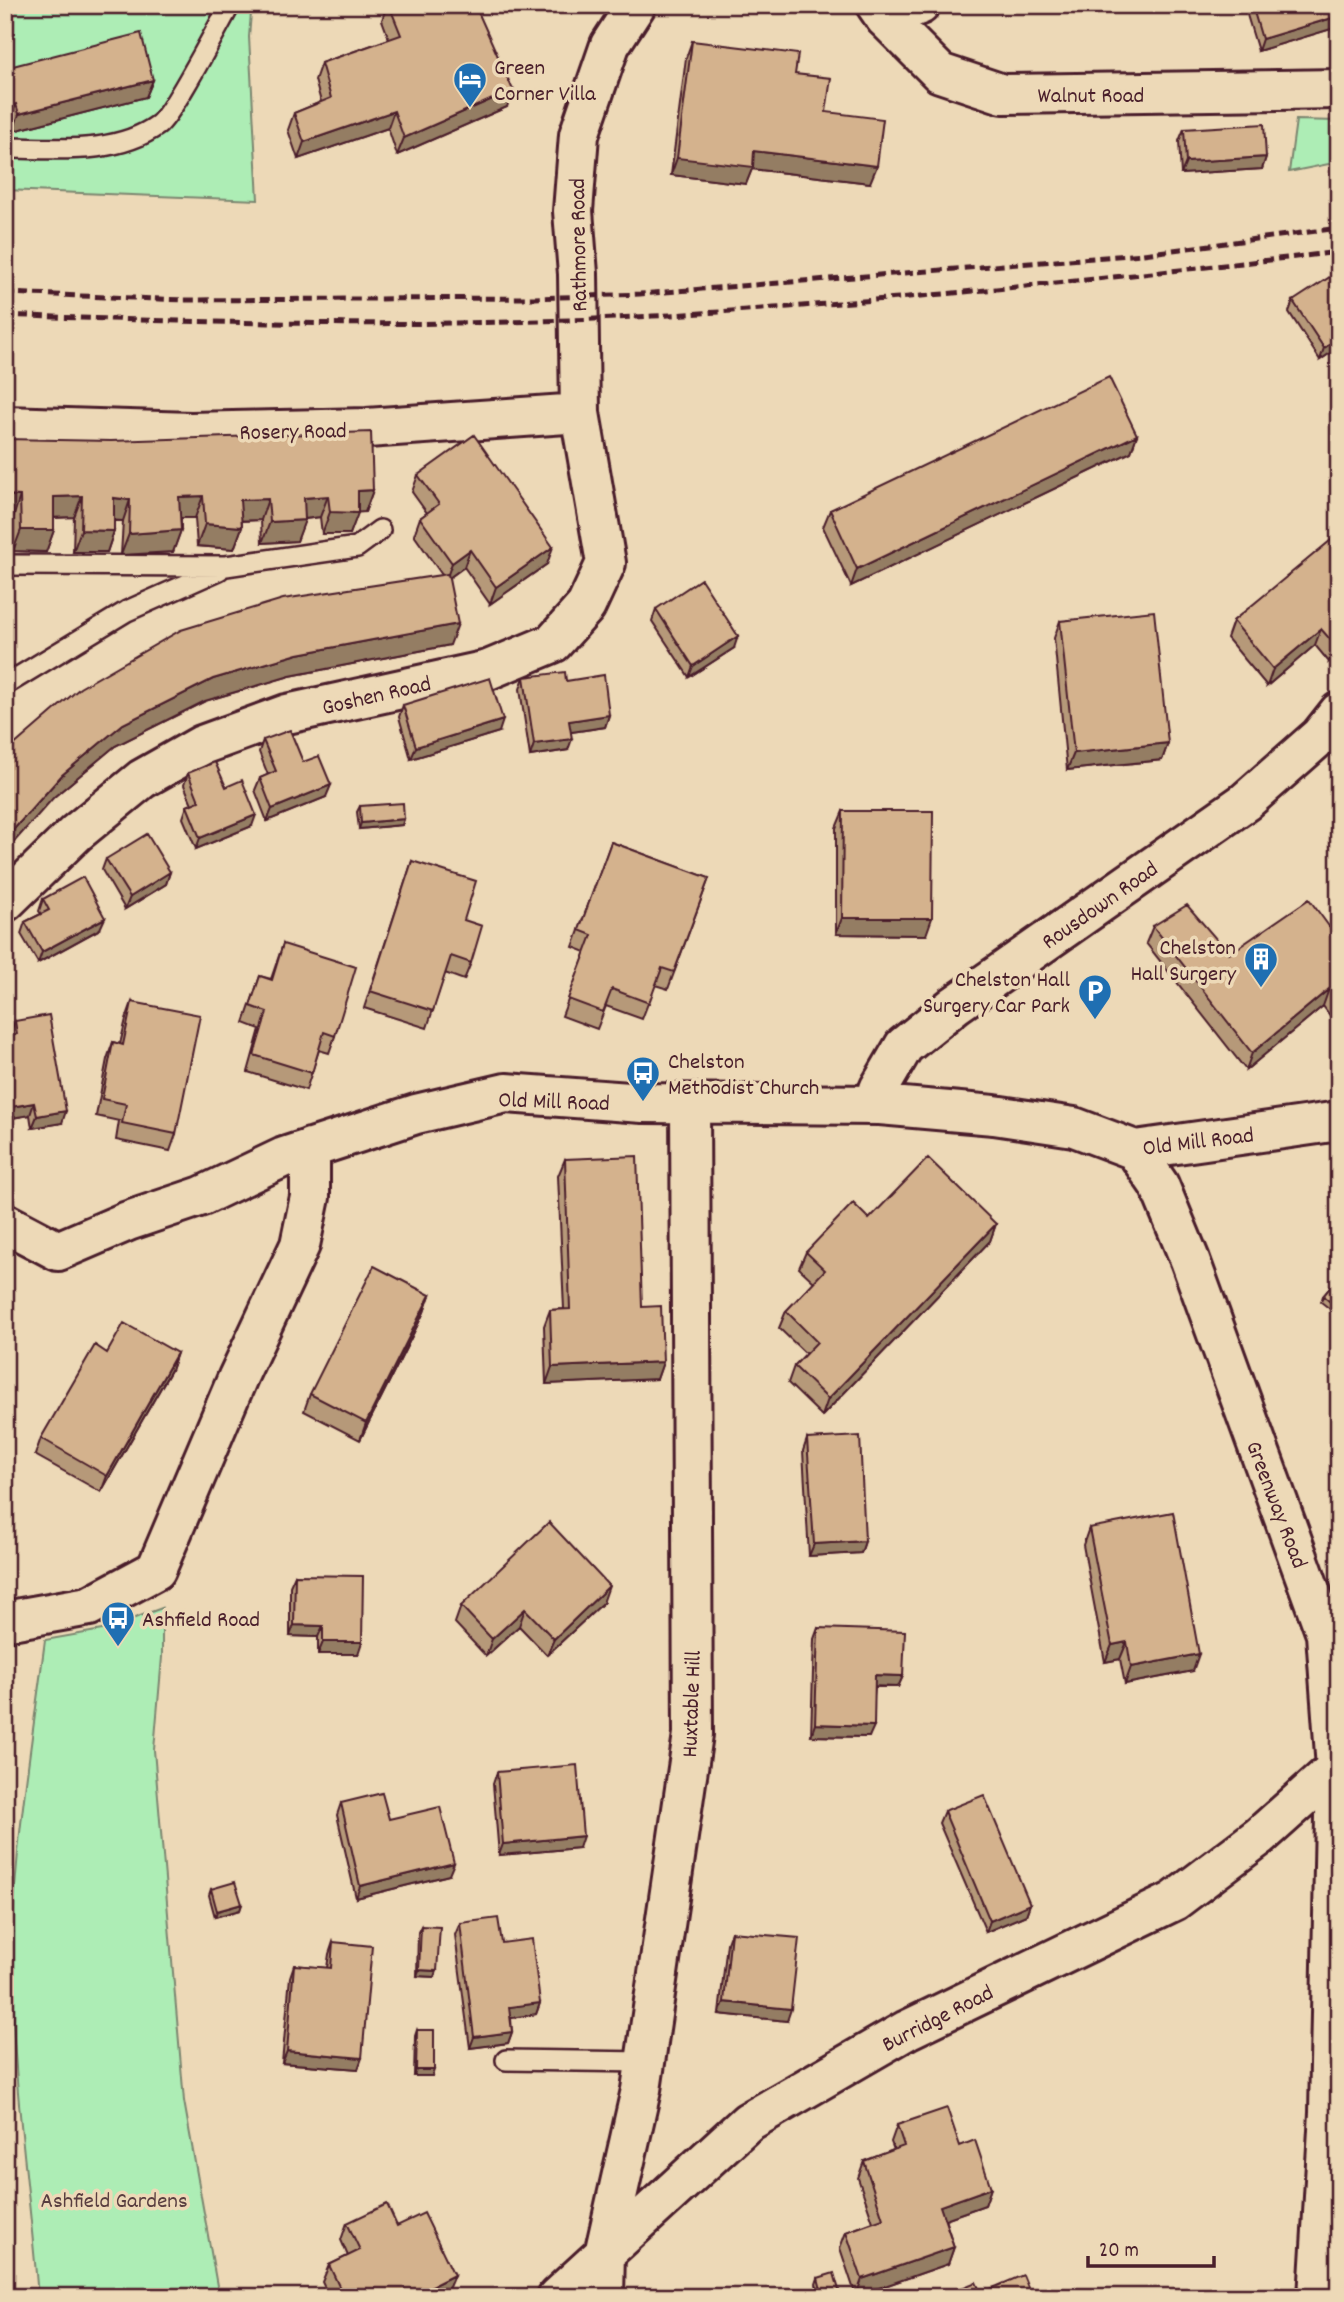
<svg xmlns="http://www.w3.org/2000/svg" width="1344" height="2302" viewBox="0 0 1344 2302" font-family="Dekko,sans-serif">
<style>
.green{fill:#adedb5;stroke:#7c8670;stroke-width:2}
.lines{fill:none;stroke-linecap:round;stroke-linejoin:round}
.lane-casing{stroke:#4a1f2b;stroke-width:24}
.street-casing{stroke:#4a1f2b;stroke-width:44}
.secondary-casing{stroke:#4a1f2b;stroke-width:44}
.lane{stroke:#edd9b7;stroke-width:19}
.street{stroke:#edd9b7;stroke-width:38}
.secondary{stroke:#edd9b7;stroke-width:38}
.rail{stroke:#4a1f2b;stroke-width:5;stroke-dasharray:10 5;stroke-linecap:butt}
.wall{fill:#b69979;stroke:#4a1f2b;stroke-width:2}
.shaded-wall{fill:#947d63;stroke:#4a1f2b;stroke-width:2}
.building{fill:#d4b28d;stroke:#4a1f2b;stroke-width:2}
.labels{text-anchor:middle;stroke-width:7;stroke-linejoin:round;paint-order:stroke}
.poi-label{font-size:23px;fill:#4a1f2b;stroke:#edd9b7;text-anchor:start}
.street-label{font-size:23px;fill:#4a1f2b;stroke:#edd9b7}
.park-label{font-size:23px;fill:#593e40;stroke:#edd9b7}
</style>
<rect width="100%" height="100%" fill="#edd9b7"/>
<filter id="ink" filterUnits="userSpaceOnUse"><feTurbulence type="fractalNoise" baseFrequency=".0143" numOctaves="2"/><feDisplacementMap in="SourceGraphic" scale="14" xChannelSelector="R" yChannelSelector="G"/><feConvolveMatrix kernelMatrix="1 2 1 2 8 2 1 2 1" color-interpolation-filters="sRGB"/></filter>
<g filter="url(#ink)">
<path class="green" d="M5 5H274L251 13 249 37 258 200 5 190Z
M1296 120 1339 121V162L1289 172Z
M162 1608V1657L154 1750 184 2101 219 2297H38C30 2196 15 2096 12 1995 9 1875 30 1758 45 1640L102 1630Z"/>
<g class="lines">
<g class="lane-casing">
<path id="lane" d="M5 148C54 148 115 156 158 125 172 115 218 26 230 5
M5 565 226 566 357 547 380 530
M5 685 127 611 219 570
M506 2060 646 2062"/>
</g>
<g class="street-casing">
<path id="street" d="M885 18 920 5
M5 426 191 432 367 428 580 413
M5 902 76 833 142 779 202 745 287 714 488 670 553 643 586 606 606 563 580 413 578 274 573 211 579 135 610 45 636 5
M880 1105 879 1089 904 1046 955 1005 1245 802 1320 736 1339 712
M1135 1150 1159 1185 1190 1260 1326 1634 1336 1768 1329 2113 1318 2297
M5 1223 58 1251 128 1221 202 1196 284 1157 416 1114 506 1093 643 1103 880 1105 994 1115 1074 1127 1135 1150 1339 1121
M5 1621 89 1606 156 1570 238 1377 300 1245 310 1197V1148
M557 2297 748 2122 907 2030 1174 1901 1260 1836 1336 1768 1339 1769
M604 2297 605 2250 641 2090 693 1734 690 1104"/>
</g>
<g class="secondary-casing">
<path id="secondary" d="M876 5 885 18 940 73 1003 94 1339 89"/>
</g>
<use href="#lane" class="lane"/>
<use href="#street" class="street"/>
<use href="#secondary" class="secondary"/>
<path class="rail" d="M5 293 184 300 535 298 640 294 1143 254 1339 228
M5 315C215 324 427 328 636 317 871 304 1105 279 1339 252"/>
</g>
<path class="wall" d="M387 5H475L507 107 397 155 388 128 298 159 288 130 294 113 321 102 315 80 321 63 389 39 382 20Z
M1244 5H1339V24L1338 27 1258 51Z
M692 41 795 74 826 112 870 183 752 169 746 184 671 175 686 58Z
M5 57 9 67 153 80 146 97 13 131 10 121 5 123Z
M1184 129 1266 157 1262 169 1181 174 1179 141Z
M1293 301 1339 347 1320 360 1289 312Z
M1137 435 1131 452 851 586 823 527 830 510Z
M5 439 373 490 365 512H358L350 534H322L320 517 305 519 297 541 262 543 261 520 242 521V527L234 549 197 546 195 518H181V530L173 552 121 555 123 521H114V531L107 552H73L74 517 54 518V530L46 552 13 551V518L5 517Z
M418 475 547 564 490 604 464 567 449 578 450 645 290 676 205 701 115 746 54 797 5 753 442 575 414 535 420 518 427 513 412 492Z
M1339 540V654L1329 662 1315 645 1267 686 1227 638 1233 621Z
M656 609 734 648 689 677 652 621Z
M1060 621 1168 743 1162 760 1067 770 1054 638Z
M524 677 566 681 609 715 605 727 571 732 568 750 530 756 520 689Z
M403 705 499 732 411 759 399 717Z
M263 740 303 762 326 797 267 821 255 790 260 778 268 775 259 752Z
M188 773 226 787 252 826 196 849 183 818 187 806 192 804 184 785Z
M360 806 404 819 402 825 359 829 357 812Z
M843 811 926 935 836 934V828Z
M611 842 709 878 668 989 655 985 642 1019 606 1006 597 1029 562 1016 586 952 573 947Z
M106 859 170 872 166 884 125 909 102 870Z
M412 861 464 920 471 963 464 980 445 973 427 1028 364 1008Z
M43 899 100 929 38 963 21 934 25 922 41 914 39 911Z
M1153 926 1229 954 1339 940V1028L1323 1006 1246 1070 1146 943Z
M283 944 335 1036 329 1053 319 1050 306 1090 248 1072 260 1029 244 1023 260 976 271 979Z
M132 1002 176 1134 170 1151 116 1140 119 1121 96 1116 107 1059 113 1042 120 1044 126 1019Z
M15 1021 62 1123 32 1128 30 1115 5 1119V1037L11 1036 10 1033Z
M565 1159 642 1307 663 1362 657 1379 546 1384 544 1326 550 1310 564 1309 558 1176Z
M869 1219 996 1224 990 1241 822 1416 788 1383 794 1366 806 1354 779 1328 786 1311 814 1282 799 1268 806 1252Z
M1339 1277V1316L1321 1302 1323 1296Z
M430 1295 424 1312 360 1440 304 1411 310 1394Z
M177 1353 171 1370 101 1492 35 1455 41 1438Z
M807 1439 865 1541 861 1553 809 1556 803 1451Z
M1089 1528 1193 1671 1125 1684 1120 1659 1105 1662 1083 1545Z
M295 1575 358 1654H318V1637L290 1636V1586Z
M603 1603 547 1655 519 1626 486 1656 455 1623 461 1606Z
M818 1628 903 1676 898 1687H875L869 1737 811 1736 814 1639Z
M497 1772 579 1848 499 1855 493 1784Z
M341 1803 449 1875 356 1898 337 1815Z
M944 1811 1030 1904 1026 1915 986 1932 939 1823Z
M211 1889 242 1904 240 1910 215 1917 209 1895Z
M460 1923 502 1943 540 2003 536 2014 511 2018 512 2032 508 2043 470 2048 455 1935Z
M421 1926 435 1977 417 1976 418 1932Z
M731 1932 787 2021 719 2014 727 1943Z
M333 1942 358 2069 282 2063 290 1977 294 1965 327 1968 329 1954Z
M417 2030 432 2076H414L415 2036Z
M897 2125 960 2146 991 2188 985 2205 945 2219 954 2247 948 2264 856 2296 840 2248 846 2232 873 2222 858 2178 864 2161 894 2150 891 2142Z
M347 2223 397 2226 447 2292 438 2297H329L322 2282 329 2265 348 2256 341 2240Z
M818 2278 841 2297H820L816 2284Z"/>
<path class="shaded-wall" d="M1339 16 1338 27 1258 51 1262 39Z
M153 80 146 97 13 131 19 114Z
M513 90 507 107 397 155 404 138Z
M16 104 10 121 5 123V107Z
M394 111 388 128 298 159 304 142Z
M754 151 877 166 870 183 752 169 746 184 671 175 677 158Z
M1266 157 1262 169 1181 174 1186 162Z
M1339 338V347L1320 360 1324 348Z
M1137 435 1131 452 851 586 857 569Z
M373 490 365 512 352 513H358L350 534H322L330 512 358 491Z
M5 495 20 496 13 518 5 517Z
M82 496 74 517 46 518 54 497Z
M203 496 195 518H171L179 497Z
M328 496 320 517 296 520 304 498Z
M114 498 130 500 123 521 107 520Z
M268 499 261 520 232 521 240 500Z
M305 520 297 541 262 543 270 522Z
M205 524 242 527 234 549 197 546Z
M21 530H54L46 552 13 551Z
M81 530 114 531 107 552H73Z
M181 530 173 552 121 555 129 534Z
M553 547 547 564 490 604 496 587Z
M470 550 464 567 446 580 452 563Z
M458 624 450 645 290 676 205 701 115 746 54 797 5 852V839L62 775 123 724 213 679 298 654Z
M1321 629 1315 645 1267 686 1273 669Z
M738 636 734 648 689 677 693 666Z
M1339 642V654L1329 662 1335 645Z
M609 715 605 727 565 733 569 721Z
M503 720 499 732 411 759 416 747Z
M572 739 568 750 530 756 534 744Z
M1168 743 1162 760 1067 770 1074 753Z
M331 785 326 797 267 821 272 809Z
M256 815 252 826 196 849 200 838Z
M404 819 402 825 359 829 361 823Z
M170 872 166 884 125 909 130 897Z
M105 918 100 929 38 963 42 952Z
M842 918H932L926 935 836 934Z
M1329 989 1323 1006 1246 1070 1252 1053Z
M34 1103 30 1115 5 1119V1108Z
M66 1111 62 1123 32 1128 37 1116Z
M996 1224 990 1241 822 1416 828 1399Z
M430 1295 424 1312 360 1440 366 1423Z
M177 1353 171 1370 101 1492 107 1476Z
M663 1362 657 1379 546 1384 552 1367Z
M865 1541 861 1553 809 1556 814 1544Z
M609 1586 603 1603 547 1655 554 1639Z
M525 1609 519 1626 486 1656 492 1639Z
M294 1625 323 1626 318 1637 290 1636Z
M323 1642H362L358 1654H318Z
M1127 1642 1120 1659 1105 1662 1112 1645Z
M1199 1654 1193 1671 1125 1684 1131 1667Z
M875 1675 903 1676 898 1687 871 1686Z
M815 1724 874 1726 869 1737 811 1736Z
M583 1836 579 1848 499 1855 503 1844Z
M454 1863 449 1875 356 1898 360 1886Z
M242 1904 240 1910 215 1917 217 1911Z
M1030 1904 1026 1915 986 1932 990 1921Z
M419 1970 437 1971 435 1977 417 1976Z
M724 2002 791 2009 787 2021 719 2014Z
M540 2003 536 2014 505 2019 509 2007Z
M512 2032 508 2043 470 2048 474 2037Z
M287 2051 362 2058 358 2069 282 2063Z
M416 2070H434L432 2076H414Z
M991 2188 985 2205 934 2223 940 2206Z
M954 2247 948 2264 856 2296 862 2279Z
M454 2275 447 2292 438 2297H410Z"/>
<path class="building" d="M389 5H475L513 90 404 138 394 111 304 142 294 113 331 98 321 63 401 35Z
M1252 5H1339V16L1262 39Z
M141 33 153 80 19 114 16 104 5 107V57H6L9 67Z
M692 41 798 54 795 74 831 78 826 112 883 119 877 166 754 151 753 167 677 158Z
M1264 124 1266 157 1186 162 1184 129Z
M1333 275 1339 284V338L1324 348 1293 301Z
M1109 377 1137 435 857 569 830 510Z
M371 432 373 490 358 491V513L330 512 328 496 304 498 305 520 270 522 268 499 240 500 242 527 205 524 203 496 179 497 181 530 129 534 130 500 114 498V531L81 530 82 496 54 497V530H21L20 496 5 495V439L111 441Z
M474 435 553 547 496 587 470 550 452 563 420 518 439 504 418 475Z
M1336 536 1339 540V642L1335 645 1321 629 1273 669 1233 621Z
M448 574 458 624 298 654 213 679 123 724 62 775 5 839V753L80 688 181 630 283 599Z
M701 579 738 636 693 666 656 609Z
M1154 611 1168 743 1074 753 1060 621Z
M565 672 566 681 604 675 609 715 569 721 572 739 534 744 524 677Z
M490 678 503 720 416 747 403 705Z
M290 730 303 762 319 756 331 785 272 809 260 778 276 771 263 740Z
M215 762 226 787 242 780 256 815 200 838 187 806 199 801 188 773Z
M403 803 404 819 361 823 360 806Z
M843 811H933L932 918H842Z
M147 834 170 872 130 897 106 859Z
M611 842 709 878 674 972 662 968 649 1003 612 989 603 1012 568 999 592 935 579 930Z
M412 861 476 881 464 920 482 926 471 963 451 956 433 1011 370 991Z
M83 877 105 918 42 952 25 922 49 910 43 899Z
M1309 899 1339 940V1003L1329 989 1252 1053 1153 926 1187 905 1229 954Z
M283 944 356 967 335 1036 324 1032 312 1073 254 1055 267 1012 250 1006 260 976 272 980Z
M132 1002 200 1015 176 1134 122 1123 126 1104 102 1099 113 1042 123 1045Z
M49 1015 66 1111 37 1116 34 1103 5 1108V1037L17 1034 15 1021Z
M637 1156 642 1307 661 1306 663 1362 552 1367 550 1310 570 1309 565 1159Z
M928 1158 996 1224 828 1399 794 1366 817 1342 786 1311 825 1270 806 1252 853 1203 869 1219Z
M374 1266 430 1295 366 1423 310 1394Z
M1339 1277V1309L1323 1296Z
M124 1323 177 1353 107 1476 41 1438 95 1345 107 1353Z
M860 1436 865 1541 814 1544 807 1439Z
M1173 1512 1199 1654 1131 1667 1127 1642 1112 1645 1089 1528Z
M549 1522 609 1586 554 1639 525 1609 492 1639 461 1606Z
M295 1575 363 1576 362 1642H323V1626L294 1625Z
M818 1628 905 1631 903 1676 875 1675 874 1726 815 1724Z
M577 1765 583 1836 503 1844 497 1772Z
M382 1793 389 1819 440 1807 454 1863 360 1886 341 1803Z
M984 1795 1030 1904 990 1921 944 1811Z
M235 1882 242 1904 217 1911 211 1889Z
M498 1918 502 1943 532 1939 540 2003 509 2007 512 2032 474 2037 460 1923Z
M421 1926 440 1927 437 1971 419 1970Z
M731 1932 799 1938 791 2009 724 2002Z
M333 1942 372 1946 362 2058 287 2051 294 1965 331 1968Z
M417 2030H434V2070H416Z
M947 2108 960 2146 975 2140 991 2188 940 2206 954 2247 862 2279 846 2232 883 2219 864 2161 904 2146 897 2125Z
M387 2204 397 2226 424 2213 454 2275 410 2297H344L329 2265 360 2250 347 2223Z
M834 2273 841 2297H823L818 2278Z
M1023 2275 1032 2297H948L947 2294 976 2282 981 2293Z"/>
</g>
<defs>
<g id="hotel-pin" transform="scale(1.75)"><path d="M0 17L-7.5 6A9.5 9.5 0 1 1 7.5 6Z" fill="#1f6fb2" stroke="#edd9b7"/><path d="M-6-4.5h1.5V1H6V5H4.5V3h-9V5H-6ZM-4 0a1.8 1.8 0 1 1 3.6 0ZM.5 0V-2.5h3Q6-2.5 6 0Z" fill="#fff"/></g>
<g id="building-pin" transform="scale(1.75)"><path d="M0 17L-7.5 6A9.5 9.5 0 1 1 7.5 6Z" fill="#1f6fb2" stroke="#edd9b7"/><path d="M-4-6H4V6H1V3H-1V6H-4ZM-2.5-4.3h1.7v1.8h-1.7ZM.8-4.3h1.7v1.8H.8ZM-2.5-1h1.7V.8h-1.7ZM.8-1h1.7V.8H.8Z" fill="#fff"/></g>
<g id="parking-pin" transform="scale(1.75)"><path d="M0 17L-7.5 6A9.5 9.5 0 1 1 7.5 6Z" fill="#1f6fb2" stroke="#edd9b7"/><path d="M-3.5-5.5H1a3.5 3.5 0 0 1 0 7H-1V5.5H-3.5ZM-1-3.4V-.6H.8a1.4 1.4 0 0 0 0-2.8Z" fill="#fff"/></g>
<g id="bus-pin" transform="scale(1.75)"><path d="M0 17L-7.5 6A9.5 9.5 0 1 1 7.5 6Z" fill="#1f6fb2" stroke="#edd9b7"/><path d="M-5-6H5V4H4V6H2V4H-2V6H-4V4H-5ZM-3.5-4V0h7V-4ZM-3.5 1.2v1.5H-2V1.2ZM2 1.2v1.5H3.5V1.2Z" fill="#fff"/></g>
</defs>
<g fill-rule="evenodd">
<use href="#hotel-pin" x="470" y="79"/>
<use href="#building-pin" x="1261" y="959"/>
<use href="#parking-pin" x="1095" y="991"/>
<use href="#bus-pin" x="643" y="1073"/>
<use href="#bus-pin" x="118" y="1618"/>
</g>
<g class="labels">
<g class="poi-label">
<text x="494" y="74">Green<tspan x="494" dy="26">Corner Villa</tspan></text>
<text x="1236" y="954" text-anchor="end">Chelston<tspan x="1236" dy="26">Hall Surgery</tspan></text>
<text x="1070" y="986" text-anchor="end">Chelston Hall<tspan x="1070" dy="26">Surgery Car Park</tspan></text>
<text x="668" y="1068">Chelston<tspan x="668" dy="26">Methodist Church</tspan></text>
<text x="142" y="1626">Ashfield Road</text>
</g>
<g class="street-label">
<text x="1091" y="102">Walnut Road</text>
<text transform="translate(577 245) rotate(-91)" y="8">Rathmore Road</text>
<text transform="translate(293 430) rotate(-1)" y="8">Rosery Road</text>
<text transform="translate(376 694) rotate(-13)" y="8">Goshen Road</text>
<text transform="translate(1099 904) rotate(-35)" y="8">Rousdown Road</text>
<text transform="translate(554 1100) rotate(2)" y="8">Old Mill Road</text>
<text transform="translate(1198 1140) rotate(-7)" y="8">Old Mill Road</text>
<text transform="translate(1278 1504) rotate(69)" y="8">Greenway Road</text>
<text transform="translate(690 1704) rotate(-88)" y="8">Huxtable Hill</text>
<text transform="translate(937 2017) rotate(-27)" y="8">Burridge Road</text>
</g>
<g class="park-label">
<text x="114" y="2207">Ashfield Gardens</text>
</g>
</g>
<rect width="1344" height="2302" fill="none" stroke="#edd9b7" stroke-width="28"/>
<rect x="14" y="14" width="1316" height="2274" fill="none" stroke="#4a1f2b" stroke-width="2.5" filter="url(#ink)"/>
<path d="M1088 2256v10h126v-10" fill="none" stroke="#4a1f2b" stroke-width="3.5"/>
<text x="1099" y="2256" font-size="21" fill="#4a1f2b" stroke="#edd9b7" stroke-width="5" paint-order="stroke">20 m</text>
</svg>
